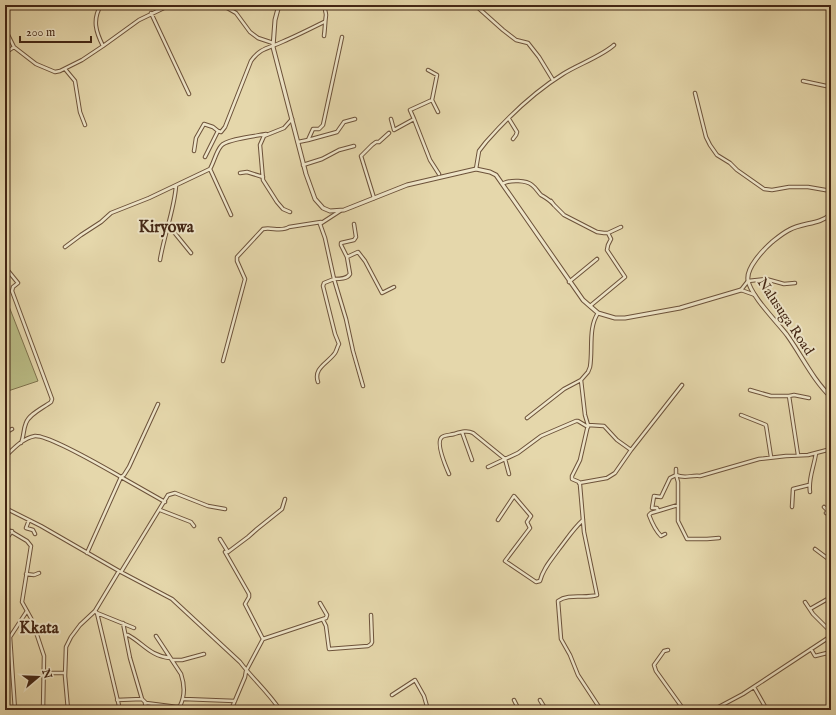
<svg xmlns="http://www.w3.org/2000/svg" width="836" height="715" viewBox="0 0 836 715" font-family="'IM FELL English',serif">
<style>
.green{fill:#babd86;stroke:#7e724d}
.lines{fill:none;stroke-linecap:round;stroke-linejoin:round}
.minor-casing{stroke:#6c523a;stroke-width:4.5}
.tertiary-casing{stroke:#6c523a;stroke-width:5}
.minor{stroke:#eee5c8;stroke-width:2.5}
.tertiary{stroke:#eee5c8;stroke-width:3}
.labels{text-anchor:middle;stroke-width:4;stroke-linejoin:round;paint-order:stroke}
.street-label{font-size:14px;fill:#432614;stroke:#eee5c8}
.quarter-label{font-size:16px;font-weight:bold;fill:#432614;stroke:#eee5c8}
</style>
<rect width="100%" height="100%" fill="#e5d7ab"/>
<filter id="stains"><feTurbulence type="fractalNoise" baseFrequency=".005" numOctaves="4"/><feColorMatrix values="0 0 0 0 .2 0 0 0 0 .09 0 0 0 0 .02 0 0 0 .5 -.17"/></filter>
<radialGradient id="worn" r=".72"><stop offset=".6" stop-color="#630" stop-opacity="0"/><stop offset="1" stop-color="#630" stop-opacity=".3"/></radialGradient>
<path class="green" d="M5 296 38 381 5 392Z"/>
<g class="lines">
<g class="minor-casing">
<path id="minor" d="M101 5C92 20 96 32 103 46
M222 5 236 13 250 32 258 38 273 43
M475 5 503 30 516 40 528 43 539 57 553 80
M151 13 189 94
M5 29 14 47 5 53
M324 36C325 29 325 22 326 15 326 12 324 9 325 5
M14 47 36 64 55 72 60 71 82 60 103 46 139 20 170 5
M65 69 75 81 80 112 85 125
M803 81 831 87
M695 93 706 137 710 145 717 155 730 163 737 170 764 189 772 190 789 187H808L831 191
M391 119 394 130 414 119 430 160 439 174
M414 119 410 110 432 100 438 112 432 100 437 75 428 70
M509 119 517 132 516 135 513 139
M308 140 337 132 344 122 355 119
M298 142 308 140 313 129H319L323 125 342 37
M194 151 196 138 204 124 213 127 218 131
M205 157 218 131 221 132 225 127 251 61C260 48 269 48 282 42 296 36 310 29 324 22
M303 165 322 159 339 150 354 146
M476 169 479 151 486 142C508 117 534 92 563 74 577 65 602 56 614 45
M240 173 247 172 263 177
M504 183C511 180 526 180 532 185 536 188 538 192 541 195 546 198 550 200 554 205L551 201
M374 198 361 156 372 145 376 142H379L389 133
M554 205 564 215 597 232 604 233H608L621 227
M340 211 320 224 325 238 334 279C340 279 347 279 350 274L347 257 358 252 365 261 382 293 394 287
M290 212 283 209 277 202 263 180 260 145 264 136 284 128 292 119
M231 215 210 169C214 162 216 152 221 146 226 139 257 136 266 134
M169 226 191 253
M65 247 81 235 101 222 111 213 149 198 210 169
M347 257 341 245V243L354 240 356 237 354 224
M160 260C164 235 174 211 176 186
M5 267 18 283 13 287 12 291 52 399 51 402C43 408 29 414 26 423 23 430 24 437 21 443
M569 282 597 259
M755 295 741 290 748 281 766 279 784 284 795 283
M590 306 625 277 607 250 608 245 611 239 608 233
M598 313C588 328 593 349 590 367L588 372 581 380 585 415 588 425 580 460 572 476V479L579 482 580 485 584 532 597 595C584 599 569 593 558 601L561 639 570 655 578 675 601 710
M223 361 245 279 237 261V257L263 229C271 227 282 232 289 227L321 222
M318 382C313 368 328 363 335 353 337 350 337 347 339 344L335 334 323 286 324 283 334 279 346 319 353 351 363 386
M750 390 771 396H789
M741 415 766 425 771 457
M527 418 564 389 581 380
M588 425 604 426 617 440 631 450
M462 432 472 460
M5 433 12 429
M798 455 789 396 794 395 809 398
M5 457C13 449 23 438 35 436 49 435 107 469 121 477L124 475 129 467 158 404
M488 467 518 453 541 436 576 421H578L588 427
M676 469V475C685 479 690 475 700 476L759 459 786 456 808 455 831 449
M449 474C446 467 435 442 442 437 445 435 451 435 454 434 461 432 467 430 473 433L505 459 509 474
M579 483 607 478 615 473 631 450 682 385
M810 492C808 479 814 467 816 453
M678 505V521L687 539H707L719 538
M792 507 793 489 809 485
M824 507 828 511 826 513 831 516
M5 508 41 526 119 571 172 599 240 662C252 678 269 693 280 710
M160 510 191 522 194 526
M658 511 678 505V482L676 475 670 478 661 497 654 496 652 508H657L658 511 651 513 649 515C652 523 655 530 661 536L665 534
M29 520 26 528 33 530 35 534
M498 520 514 496 531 516 527 522 530 528 505 561 536 582 540 581C543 568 552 559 559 549 567 539 573 529 583 520
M5 528 27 541 31 546 22 602 32 620 44 656 43 710
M220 539 228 552
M5 541 12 531
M815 549 831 561
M87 553 121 477 165 502
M5 554V557
M121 572 168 495 175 493 208 506 225 509
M26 574 34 575 39 573
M805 602 813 614 831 632
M810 609 831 597
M95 611 97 613 120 710
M97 613 134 628
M323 620 326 626 329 649 368 646 371 644 372 642 371 615
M123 623 130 658 142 699
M126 635H128C143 643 150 656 170 658
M10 637 15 710
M5 639 10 637 27 611
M263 639 245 604 249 597V594L225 552H228L248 537 257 529 282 509 285 499
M811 649 815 656 831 652
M668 650 664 651 654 665 656 671 684 710
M172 660H182L204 654
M44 673H65
M754 687 767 710
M392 695 415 680 424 696 428 710
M184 699 235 701
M117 700 142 699 146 703 177 707 180 706C185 696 185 686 181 674L156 636
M514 700 519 710
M540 700 546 710
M145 703 146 710
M68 710 65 676 66 647 71 637 80 625 95 611 119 571
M231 710 245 677 246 671 263 639 326 618 327 615 320 603
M713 710 743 694 831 636"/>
</g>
<g class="tertiary-casing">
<path id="tertiary" d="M279 5 275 20 273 47 306 174 315 199 323 208 330 211 344 210 407 185 463 172 476 169 490 172 496 175 583 300 598 313 615 318H625L680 308 741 290
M831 214C819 225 803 222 789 230 783 233 777 238 772 242 763 250 746 268 748 280 750 295 777 322 787 335 802 356 813 380 831 397"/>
</g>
<use href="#minor" class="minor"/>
<use href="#tertiary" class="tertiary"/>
</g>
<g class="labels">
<g class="street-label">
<text transform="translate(786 316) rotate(56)" y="5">Nalusuga Road</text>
</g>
<g class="quarter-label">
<text x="166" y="232">Kiryowa</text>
<text x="39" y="633">Kkata</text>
</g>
</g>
<rect width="836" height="715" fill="none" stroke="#e5d7ab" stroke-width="20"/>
<rect x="6" y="6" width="824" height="703" fill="none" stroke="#432614" stroke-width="2"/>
<rect x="10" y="10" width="816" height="695" fill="none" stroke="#432614"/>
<g transform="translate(38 677) rotate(71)" stroke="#eee5c8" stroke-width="3" paint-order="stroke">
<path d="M0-3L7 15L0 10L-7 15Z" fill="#432614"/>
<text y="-6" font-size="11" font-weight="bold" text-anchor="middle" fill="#432614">N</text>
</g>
<path d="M20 36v6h71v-6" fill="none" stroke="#432614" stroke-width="2"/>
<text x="26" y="36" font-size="12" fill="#432614" stroke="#eee5c8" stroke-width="3" paint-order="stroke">200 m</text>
<rect width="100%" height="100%" filter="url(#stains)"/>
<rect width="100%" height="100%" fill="url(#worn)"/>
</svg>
